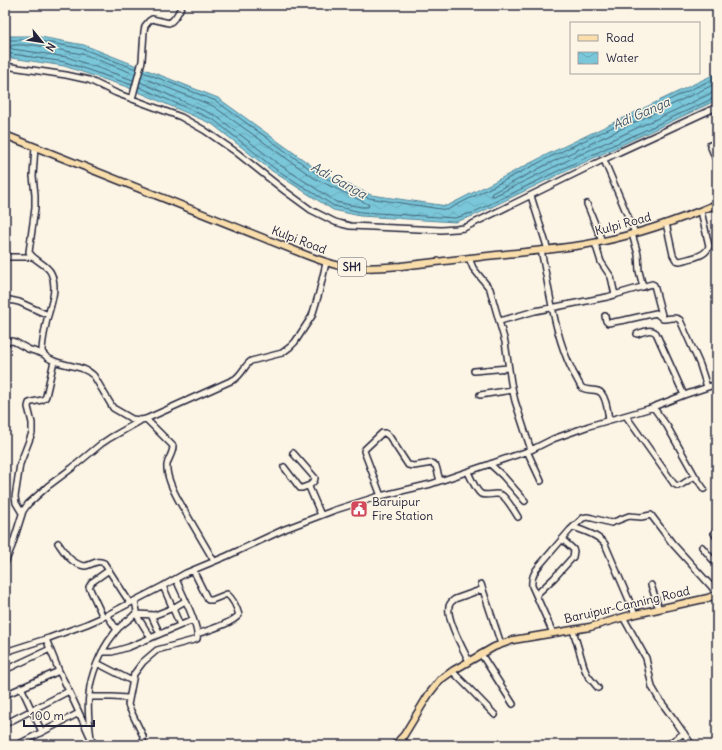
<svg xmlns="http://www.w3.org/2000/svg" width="722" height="750" viewBox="0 0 722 750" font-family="Delius,sans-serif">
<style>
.water{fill:url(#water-waves);stroke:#57859a}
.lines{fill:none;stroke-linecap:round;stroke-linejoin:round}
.shore{stroke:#45647a;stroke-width:1}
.minor-casing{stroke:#22223b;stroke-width:8}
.major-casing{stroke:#22223b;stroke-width:9}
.minor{stroke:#fcf5e5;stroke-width:5}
.major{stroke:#f9deab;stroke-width:6}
.labels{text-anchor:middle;stroke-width:3;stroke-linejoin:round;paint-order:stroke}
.shield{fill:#fcf5e5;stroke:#63616e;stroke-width:1}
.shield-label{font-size:11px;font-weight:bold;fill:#22223b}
.street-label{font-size:12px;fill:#22223b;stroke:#fcf5e5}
.poi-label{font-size:12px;fill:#22223b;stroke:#fcf5e5;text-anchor:start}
.water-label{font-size:13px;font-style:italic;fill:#3c546a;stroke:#fcf5e5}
</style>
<defs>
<pattern id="water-waves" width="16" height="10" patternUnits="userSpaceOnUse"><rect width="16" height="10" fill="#7ac7d9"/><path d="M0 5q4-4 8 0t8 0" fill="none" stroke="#69abbb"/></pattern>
</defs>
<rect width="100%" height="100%" fill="#fcf5e5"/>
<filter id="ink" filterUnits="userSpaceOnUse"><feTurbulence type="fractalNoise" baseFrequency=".025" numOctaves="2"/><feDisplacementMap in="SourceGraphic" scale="8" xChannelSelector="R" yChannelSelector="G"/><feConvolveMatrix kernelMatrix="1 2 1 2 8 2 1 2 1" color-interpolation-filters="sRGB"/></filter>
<g filter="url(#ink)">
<path class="water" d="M5 36H35L84 45 218 98 319 171 371 195 447 206 548 154 717 73V100L566 171 473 216 455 222 360 216 333 210 272 171 212 124 127 87 64 66 5 57Z"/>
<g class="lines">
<path class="shore" d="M5 40H35L83 49 136 69
M5 53 65 62 132 85
M143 72 216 101 317 174 369 198 447 210 550 157 717 77
M133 80 67 57 12 49 10 47 12 45H34L82 54 135 74
M140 82 216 116 277 163 336 202 361 207H368L369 206 368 204 314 178 213 106 141 77
M717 83 552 162 492 193 491 195 494 196 562 163 712 93 717 92
M139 87 214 120 274 168 334 206 361 212 455 218 472 213 564 168 714 98 717 97"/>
<g class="minor-casing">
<path id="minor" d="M5 66 66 75 89 80 116 93 181 117 204 130 236 152 285 191 311 210 335 222 342 224 350 226 441 230 456 229 464 228 617 153 717 107
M132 99 142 61 144 31 145 26 149 21 152 19 169 23C175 20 179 12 182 5
M710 145 717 162
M35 147 33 176 35 195V208L29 252C34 261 47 264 51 273 58 287 51 305 47 319 45 330 42 341 42 352 53 368 81 362 94 376L113 408 132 419 141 420 146 419 235 379C242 374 245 365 251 361L282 353 290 347 295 342 312 316 319 293 326 263
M604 160 635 233
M531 196 548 250
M587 204 602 241
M666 223 673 255 676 260 680 261C690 258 706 257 709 246L701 211
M632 234 638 254 639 271 643 287
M595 243 601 262 611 277 615 295
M541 250C550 291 554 335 573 372 576 377 579 384 582 388 588 391 593 389 598 391 606 393 608 413 609 420
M5 257H33
M469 258 473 268 490 289 491 293 505 342 511 383 515 401 531 450
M5 299 19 302 48 315
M605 316 606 321 608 323 625 320 656 313 663 319C669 319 675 316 680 320L700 365 707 387
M500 321 535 311 607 297 652 284 654 285 663 319
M637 334C643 332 650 328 656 333L684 395
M5 342 12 341 15 342 28 349 43 354
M474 371 508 368
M480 395 512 390
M653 407 667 426 695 476 704 489
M626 416 674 484 678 486 681 485 695 476
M146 419 173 446C173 454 168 458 167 465 166 475 174 492 179 501L214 561
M527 451 541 481
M293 453 315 478C315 483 310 483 309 487L321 515
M490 464 503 476 525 501
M284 467 300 488H302L310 485
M468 472C471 478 476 491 481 494 488 497 497 491 503 496 507 500 515 512 518 517
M381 496 364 451 365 449 382 433H385L389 436 408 465 414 466 432 463 436 466 440 481
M22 513 16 503 15 497 20 464 32 433V423L28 407 29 403 32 402 42 400 45 398 46 396 54 361
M573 527C584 531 598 535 605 544L635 614
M714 533 717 538
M58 543C65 553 71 564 85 566 92 565 97 559 104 563L130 603
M702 547 717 565
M5 563 12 546 23 511 28 504 48 486 72 468 101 444 110 438 140 421
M193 570 208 600H212L227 594C233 599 237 608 239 615 231 624 209 630 197 634
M481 584 501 644
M651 585 659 609
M163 586 180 625
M536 595 554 578 573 557 574 551 573 549 562 539
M136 614 155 615 173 608 185 601
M136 614 151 638
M107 615 117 630
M151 615 160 634
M103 617 89 587 92 582 109 570
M623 617 646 658 652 687 659 699 676 722 692 745
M573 630 585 670 588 676 598 688
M553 633 532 586C531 578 534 572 539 566L570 530 583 518 587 517 592 518 611 523 629 516 641 517 651 515 672 543 711 586 717 594
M46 639 59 671 69 691 94 745
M5 652 49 638 87 624 103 617 163 586 186 573 227 556 285 529 335 510 376 497 431 484 490 464 531 450 553 439 589 426 648 409 684 395 717 384
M102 652H112L129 647 193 620
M481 654 513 704
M469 661C463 649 446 619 449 606 450 603 452 601 455 599L483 589
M97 663 132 681
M5 670 50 649
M452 671 465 684 495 715
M21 687 42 732
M5 695 59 671
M89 697H112L128 698
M5 724 69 691
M91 738C89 724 87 709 89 695 90 676 101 650 113 635 115 632 118 628 121 626 126 621 133 618 137 611L135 601
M400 739 409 745
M17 745 79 713
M139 745 143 741V736L128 705 134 674 143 662 157 650 194 640 197 639C200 627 181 592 176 579
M667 745 684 733"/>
</g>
<g class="major-casing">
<path id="major" d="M5 135 306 255C319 260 332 265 346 267 364 269 383 267 401 266 427 263 453 260 479 257 519 252 559 250 599 242 639 234 679 220 717 204
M395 745 404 735 429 694 440 680 454 670 494 647 513 640 590 627 631 615 708 598 717 594"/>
</g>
<use href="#minor" class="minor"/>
<use href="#major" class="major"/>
</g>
</g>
<defs>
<g id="civic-square" transform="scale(0.9)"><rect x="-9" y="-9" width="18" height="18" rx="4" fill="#d1495b" stroke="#fcf5e5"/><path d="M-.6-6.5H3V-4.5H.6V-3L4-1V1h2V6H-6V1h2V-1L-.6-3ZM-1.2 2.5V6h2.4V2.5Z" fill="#fff"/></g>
</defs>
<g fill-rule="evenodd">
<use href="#civic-square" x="359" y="509"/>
</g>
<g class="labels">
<rect class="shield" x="338" y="258" width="28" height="18" rx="3"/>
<g class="shield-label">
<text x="352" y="271">SH1</text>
</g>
<g class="street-label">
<text transform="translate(623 224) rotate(-15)" y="4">Kulpi Road</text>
<text transform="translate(299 240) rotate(21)" y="4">Kulpi Road</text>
<text transform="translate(627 605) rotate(-13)" y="4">Baruipur-Canning Road</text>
</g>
<g class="poi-label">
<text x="372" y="506">Baruipur<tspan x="372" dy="14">Fire Station</tspan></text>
</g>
<g class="water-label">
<text transform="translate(641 113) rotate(-24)" y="5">Adi Ganga</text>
<text transform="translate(339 180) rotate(29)" y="5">Adi Ganga</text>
</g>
</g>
<rect width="722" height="750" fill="none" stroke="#fcf5e5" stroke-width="20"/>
<rect x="10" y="10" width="702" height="730" fill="none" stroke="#22223b" stroke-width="1.5" filter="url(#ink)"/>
<rect x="570" y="22" width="130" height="52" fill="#fcf5e5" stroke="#a5a1a1"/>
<rect x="578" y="35" width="20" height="6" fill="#f9deab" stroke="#a5a1a1"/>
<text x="606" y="42" font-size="12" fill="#22223b">Road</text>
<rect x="578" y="52" width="20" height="12" fill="url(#water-waves)" stroke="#a5a1a1"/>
<text x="606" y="62" font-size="12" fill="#22223b">Water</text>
<g transform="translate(42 42) rotate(120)" stroke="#fcf5e5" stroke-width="3" paint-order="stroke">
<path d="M0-3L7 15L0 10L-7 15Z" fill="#22223b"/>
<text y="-6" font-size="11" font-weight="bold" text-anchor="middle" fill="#22223b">N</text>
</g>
<path d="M24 720v6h70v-6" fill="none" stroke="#22223b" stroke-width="2"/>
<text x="30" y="720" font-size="12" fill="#22223b" stroke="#fcf5e5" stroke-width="3" paint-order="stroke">100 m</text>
</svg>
